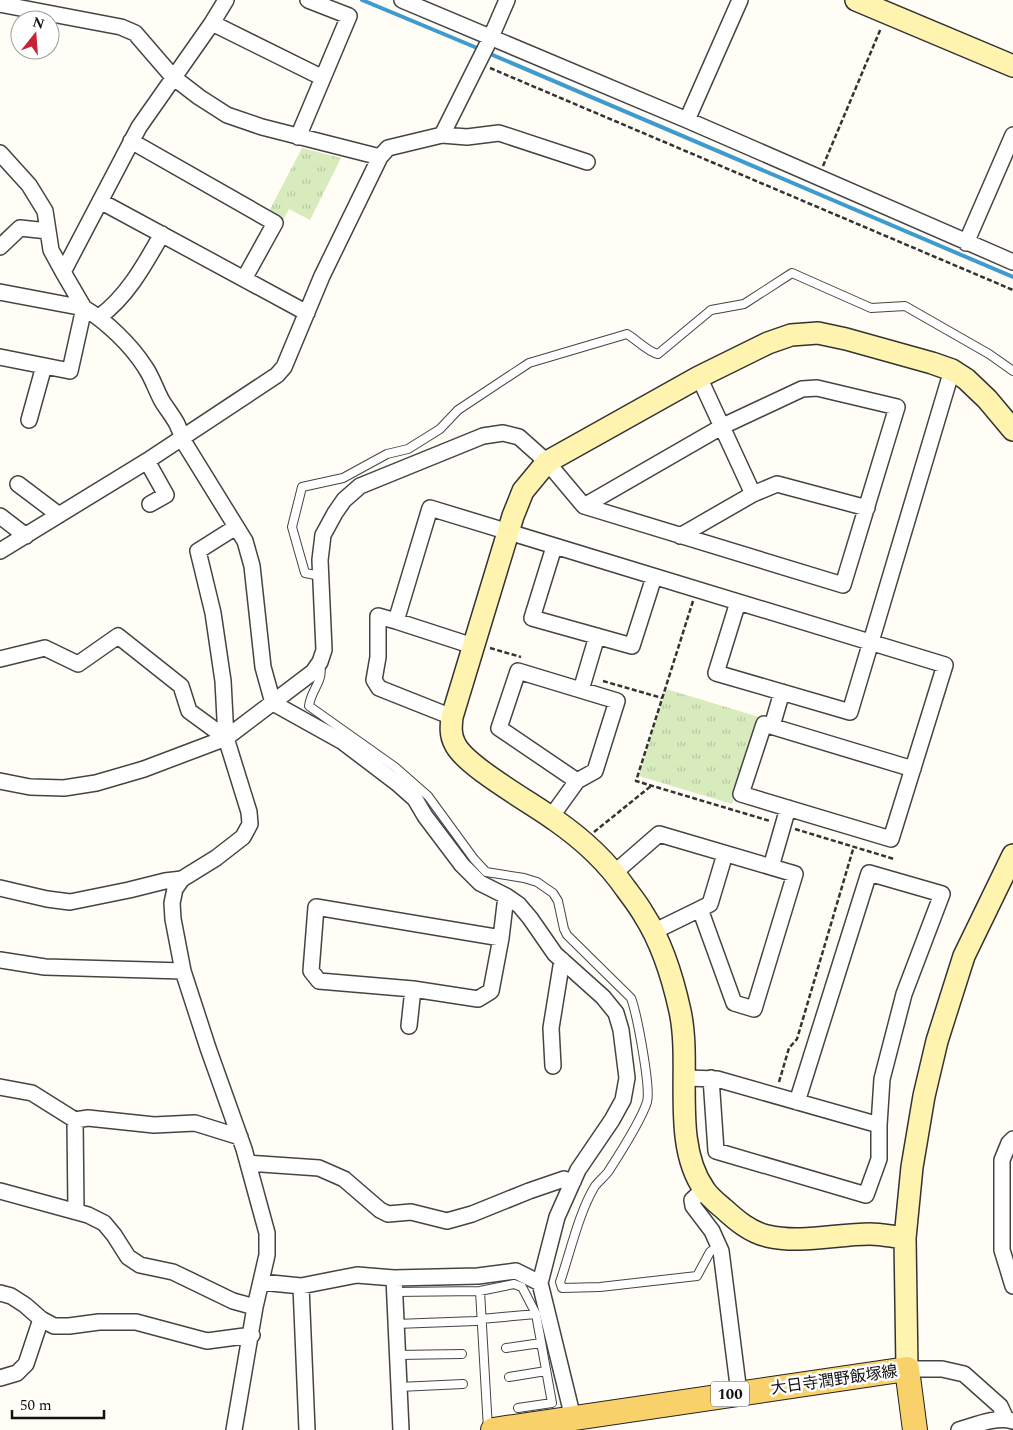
<svg xmlns="http://www.w3.org/2000/svg" width="1013" height="1430" viewBox="0 0 1013 1430" font-family="Spectral,'Noto Sans JP',serif">
<style>
.grass{fill:url(#grass-tufts)}
.lines{fill:none;stroke-linecap:round;stroke-linejoin:round}
.stream{stroke:#3f9bcf;stroke-width:4}
.lane-casing{stroke:#444;stroke-width:10}
.street-casing{stroke:#444;stroke-width:18}
.secondary-casing{stroke:#333;stroke-width:24}
.primary-casing{stroke:#222;stroke-width:26}
.path{stroke:#333;stroke-width:2.5;stroke-dasharray:5 2.5;stroke-linecap:butt}
.lane{stroke:#fff;stroke-width:8}
.street{stroke:#fff;stroke-width:15}
.secondary{stroke:#fff3b0;stroke-width:21}
.primary{stroke:#f9d16b;stroke-width:24}
.labels{text-anchor:middle;stroke-width:5;stroke-linejoin:round;paint-order:stroke}
.shield{fill:#fff;stroke:#585858;stroke-width:1}
.shield-label{font-size:15px;font-weight:bold;fill:#111}
.street-label{font-size:16px;fill:#111;stroke:#fff}
</style>
<defs>
<pattern id="grass-tufts" width="24" height="20" patternUnits="userSpaceOnUse" patternTransform="scale(1.25)"><rect width="24" height="20" fill="#d7ebbd"/><path d="M3 7l-1-3M5 7V3M7 7l1-3M15 17l-1-3M17 17v-4M19 17l1-3" fill="none" stroke="#b8c8a1"/></pattern>
</defs>
<rect width="100%" height="100%" fill="#fffdf5"/>
<path class="grass" d="M302 148 341 158 310 220 289 209 282 221 268 213Z
M666 689 759 717 732 804 639 776Z"/>
<g class="lines">
<path class="stream" d="M362 0 482 50
M488 53 1013 277"/>
<g class="lane-casing">
<path id="lane" d="M321 576 305 573 292 527 302 487 343 478 387 454 408 449 440 429 458 410 529 363 627 334C637 340 648 352 658 354L711 310 744 304 792 273 871 308 905 306 989 354 1013 371
M320 664C324 682 311 689 309 706L395 767 428 796 474 859 486 872 524 878 537 882 553 893 558 901 564 929 567 935 631 998C637 1014 651 1088 647 1102 641 1121 619 1155 608 1172 604 1177 599 1181 595 1186 579 1212 570 1253 560 1282L562 1288 600 1287 697 1276 710 1252 718 1246
M480 1291 488 1429
M394 1292 480 1291 514 1284 522 1287 536 1314 552 1403 518 1408
M396 1324 476 1321 481 1319 536 1314
M506 1348 541 1343
M397 1355 462 1354
M509 1377 546 1371
M399 1387 463 1384"/>
</g>
<g class="street-casing">
<path id="street" d="M402 0 687 120 1013 262
M0 4 121 27 135 33 173 77 199 97 227 115 262 127 380 157
M212 23 323 78
M687 120 740 0
M442 135 467 137 499 133 587 162
M298 137 349 16 308 0
M131 141 275 223 244 279
M0 153 29 185 45 211 51 250 63 272
M100 201 307 313
M966 243 1013 135
M0 247 20 228 48 231
M0 292 84 308 63 272 139 127 212 23 226 0
M99 317C127 297 145 264 162 234
M0 357 70 371 84 308C106 321 131 345 145 367 152 377 156 390 162 401 170 414 180 424 182 439L245 541 252 566 263 667 273 703 343 742 397 783 415 799 425 816 462 865 480 883 506 896 519 905 530 918 555 954 603 997 616 1013 621 1030 627 1078 623 1100 612 1120 578 1170 557 1217 540 1283 573 1418
M29 420 44 366
M147 461 166 495 150 504
M18 484 59 515
M753 494 777 484 867 508
M0 516 26 536
M680 536 753 494 699 377
M554 547 532 618 632 646 654 577
M0 551 147 461 277 375 284 367 322 276 380 157 388 148 442 135 491 37 507 0
M738 602 716 673 850 712 952 370
M396 621 473 646
M0 659 45 648 78 664 118 636 181 686 189 711 226 738
M581 690 597 636
M452 717 379 688 374 680 378 657V616L396 621 430 508 945 665 891 839 741 794 764 724 913 769
M772 726 782 692
M0 781 30 787 64 788 96 783 144 769 226 738 313 672 320 662 324 650 320 560 323 535 335 513 344 500 360 486 483 436 503 433 519 437 547 462 584 506 843 585 897 407 817 388 802 389 723 426 584 506
M551 817 577 781 595 771 617 701 518 671 499 728 577 781
M771 867 788 808
M613 874 659 834 795 874 754 1009 734 1003 700 909 653 932
M0 888 47 899 70 902 129 890 165 881 182 879
M700 909 710 904 725 854
M501 938 316 907 311 971 319 981 413 989 478 999 491 991 501 938 506 896
M0 960 45 967 183 971
M409 1026 413 989
M553 1066 551 1028 562 960
M685 1078 717 1079 879 1125
M711 1078 716 1151 866 1195 879 1159V1125L882 1079 904 994 942 894 869 873 797 1102
M0 1087 32 1093 75 1120 88 1118 154 1125 195 1123 240 1137
M75 1120 76 1211
M1013 1139 1009 1143 1002 1160V1250L1013 1286
M248 1163 319 1168 344 1179 380 1210 388 1214 411 1212 447 1221 472 1214 529 1191 564 1179 573 1182
M704 1189 692 1200 693 1206 712 1231 721 1251 739 1393
M0 1191 88 1215 104 1223 114 1235 128 1257 140 1265 173 1272 233 1301 255 1307
M394 1278 401 1430
M261 1282 301 1286 357 1275 394 1278 478 1276 516 1271 540 1283
M301 1286 307 1430
M0 1293 11 1296 25 1305 41 1319 54 1326H69L99 1322H136L207 1341 252 1335
M907 1369H942L964 1374 1000 1406 1006 1419
M0 1378 17 1373 26 1364 41 1319
M234 1430 255 1307 267 1255V1233L244 1149 208 1048 183 971 173 919 172 903 175 889 182 879 216 858 243 837 250 824 249 812 226 738 223 681 213 613 198 551 236 527
M959 1430C976 1425 996 1416 1013 1421"/>
</g>
<g class="secondary-casing">
<path id="secondary" d="M856 0 1013 66
M905 1238C894 1237 881 1234 870 1234 836 1234 801 1244 767 1236 750 1232 736 1220 724 1209 717 1203 709 1197 704 1189 671 1142 692 1066 680 1011 673 979 662 943 644 915 639 906 632 897 626 889 608 863 581 838 555 820 532 803 465 766 455 744 450 735 451 726 452 717L513 516 523 491 547 462 699 377 768 343 791 335 818 333 846 339 932 363 952 370 966 379 987 399 1013 430
M907 1369 905 1238 912 1167 924 1096 937 1041 964 956 1013 855"/>
</g>
<g class="primary-casing">
<path id="primary" d="M493 1430 907 1369 915 1430"/>
</g>
<path class="path" d="M490 68 1013 290
M823 166 881 28
M693 601 636 781 770 821
M490 648 521 657
M603 681 662 698
M795 829 894 859
M594 832 651 786
M779 1082 789 1048 797 1039 854 846"/>
<use href="#lane" class="lane"/>
<use href="#street" class="street"/>
<use href="#secondary" class="secondary"/>
<use href="#primary" class="primary"/>
</g>
<g class="labels">
<rect class="shield" x="711" y="1381.5" width="38" height="25" rx="4"/>
<g class="shield-label">
<text x="730" y="1399">100</text>
</g>
<g class="street-label">
<text transform="translate(834 1379) rotate(-8)" y="6">大日寺潤野飯塚線</text>
</g>
</g>
<g transform="translate(35 35) rotate(17)"><circle r="24" fill="#ffffff" stroke="#a0a0a0"/>
<path d="M0-4L9 19L0 12L-9 19Z" fill="#c42634"/>
<text y="-8" font-size="14" font-weight="bold" text-anchor="middle" fill="#111111">N</text>
</g>
<path d="M12 1410v8h92v-8" fill="none" stroke="#111111" stroke-width="2.5"/>
<text x="20" y="1410" font-size="15" fill="#111111" stroke="#ffffff" stroke-width="4" paint-order="stroke">50 m</text>
</svg>
